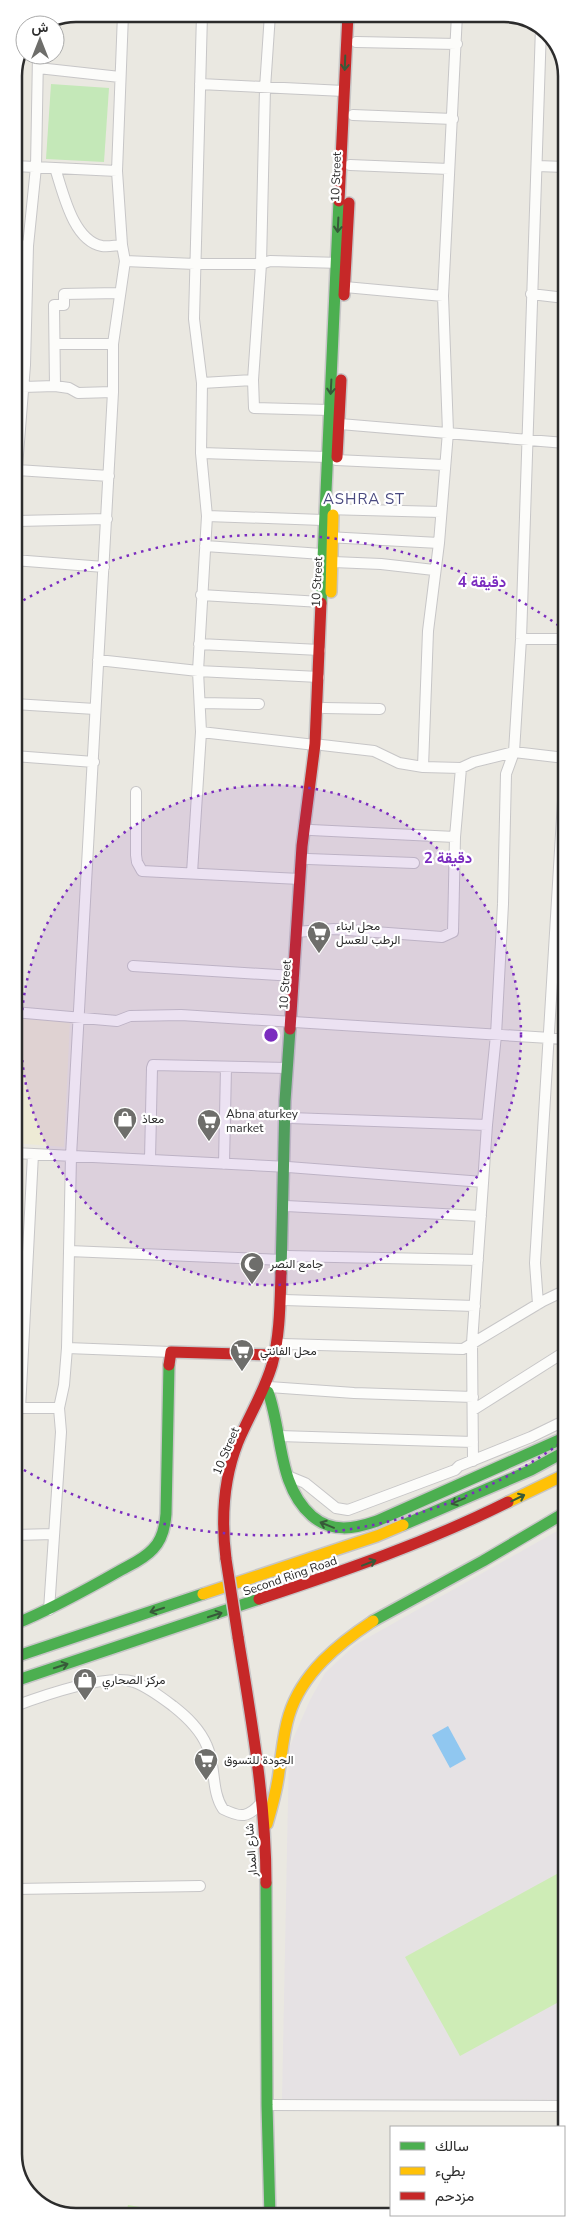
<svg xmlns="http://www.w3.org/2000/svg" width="580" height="2231" viewBox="0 0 580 2231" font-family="'Nunito Sans',Vazirmatn,sans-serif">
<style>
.industrial{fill:#e6e2e4}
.education{fill:#edead5}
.green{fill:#c4e8b8}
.pitch{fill:#ceecb6}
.water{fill:#90c7f0}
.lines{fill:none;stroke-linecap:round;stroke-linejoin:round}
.street-casing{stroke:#c7c6c7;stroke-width:12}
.fast-casing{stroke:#c7c6c7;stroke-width:14}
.slow-casing{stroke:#c7c6c7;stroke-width:14}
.jam-casing{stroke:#c7c6c7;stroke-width:14}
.street{stroke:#fcfcfa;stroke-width:10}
.fast{stroke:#4caf50;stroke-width:11}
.slow{stroke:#ffc107;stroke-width:11}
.jam{stroke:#c62828;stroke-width:11}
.jam-bridge-casing{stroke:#c7c6c7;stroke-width:14;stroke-linecap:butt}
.jam-bridge{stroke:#c62828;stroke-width:11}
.oneway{stroke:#375a39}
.ring{fill:none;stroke:#7b2cbf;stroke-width:2.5;stroke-dasharray:2.5 5}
.labels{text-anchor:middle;stroke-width:4.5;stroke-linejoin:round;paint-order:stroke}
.street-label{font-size:12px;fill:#2c2c2c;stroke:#fff}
.poi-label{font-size:12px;fill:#2c2c2c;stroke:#fff;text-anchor:start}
.quarter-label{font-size:15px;letter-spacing:1px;fill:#49497f;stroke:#fff}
.rim{fill:none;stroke:#2c2c2c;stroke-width:2.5}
.centre{fill:#7b2cbf;stroke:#fff;stroke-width:2.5}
.ring-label{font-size:15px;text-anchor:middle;font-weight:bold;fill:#7b2cbf;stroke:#fff;stroke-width:4.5;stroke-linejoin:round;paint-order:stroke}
</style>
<rect width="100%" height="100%" fill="#eae8e1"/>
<path class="industrial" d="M566 1526V2100L282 2099 289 1748 310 1700 325 1673 355 1645Z"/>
<path class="education" d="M14 1019 70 1020 64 1147 14 1143Z"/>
<path class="green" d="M51 84 109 88 104 162 46 159Z"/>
<path class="pitch" d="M566 1869V1998L460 2056 405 1957Z
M128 2205 157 2210 156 2217H125Z"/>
<path class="water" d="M448 1726 466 1759 450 1768 432 1735Z"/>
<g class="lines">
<g class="street-casing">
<path id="street" d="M356 42 457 44
M38 68 120 77
M200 84 344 91
M353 115 453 119
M350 165 449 169
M14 166 117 171
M537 166 565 167
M55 168C63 192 73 241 102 246 109 247 116 245 122 245
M14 245 28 246
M125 261 195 264H261L270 261 341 263
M345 287 443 296
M531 294 565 298
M56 344H113
M253 380 254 408 329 410
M202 383 253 380 261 264 265 88 270 14
M55 386 54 305H64V294L119 293
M23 387 55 386 69 388 78 393 113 392
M340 424 565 443
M201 453 327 457
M336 460 444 465
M17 470 109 476
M325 509 441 512
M207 516 323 520
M17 521 107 519
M327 537 439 543
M205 546 322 554
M14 560 104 567
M333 562 381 564 434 570
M14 582 17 521 16 480 25 365 28 246 36 167 38 55
M201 595 321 602
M521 639H565
M199 644 320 650
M98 660 198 671 319 677
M200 703 259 704
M14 704 95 709
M324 708 380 709
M201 732 315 745
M322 745 374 751 399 763 423 767 461 768 474 762 514 752 565 758
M14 756 94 762
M423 767 428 631 439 543 448 432 443 296 457 14
M136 792V855L137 862 142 871 300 879
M311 830 455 837
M308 859 414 863
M192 873 201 732 198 671 207 516 201 453 202 383 194 319 202 14
M296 932 334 929 442 937 453 932 455 837 461 768
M133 966 294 976
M14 1012 117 1021 130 1016 181 1015 566 1039
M290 1118 487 1125
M14 1153 288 1167 483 1182
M150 1159 152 1068 153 1065 287 1068
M224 1164 226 1067
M286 1206 481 1216
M69 1251 283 1260
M287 1256 478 1260
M284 1300 475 1306
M538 1304 535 1263 565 768
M282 1344 463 1349 543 1301 566 1290
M67 1348 171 1352
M269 1387 354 1393 473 1397
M15 1408H59
M20 1409 33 1154
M473 1410 566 1351
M279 1436 473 1442
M473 1461 472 1343 487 1125 496 1035 503 904 506 774 514 752 521 639 541 27
M288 1476 305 1483 336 1508 348 1510 455 1470 459 1466 531 1437 566 1420
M15 1535 54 1534
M49 1610 61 1432 59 1408 64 1385 67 1348 71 1156 113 392V344L125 261 122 245 117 171 123 14
M15 1706C42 1696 107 1673 134 1682 148 1687 161 1697 173 1706 187 1717 200 1729 207 1746 216 1766 211 1791 223 1809 241 1818 248 1818 261 1803
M15 1889 200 1886
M267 2105 566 2106
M15 2136 16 2169
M498 2215V2216
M402 2216 412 2215"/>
</g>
<g class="fast-casing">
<path id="fast" d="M321 603 339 201
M281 1273 285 1101 290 1029
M268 1392C283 1433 277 1485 312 1516 332 1533 354 1529 377 1521L566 1437
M403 1525 531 1470 566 1451
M373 1621 483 1561 566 1512
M15 1624C52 1609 86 1590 121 1570 132 1564 144 1559 153 1549 162 1540 165 1527 166 1514L169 1365
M15 1657 203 1594
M15 1681 259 1599
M266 1883 267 2105 270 2217"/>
</g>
<g class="slow-casing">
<path id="slow" d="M331 592 333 515
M508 1502 566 1474
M203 1594 377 1536 403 1525
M267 1824C272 1807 277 1790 279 1772 282 1753 283 1734 289 1715 302 1673 338 1644 373 1621"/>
</g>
<g class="jam-casing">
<path id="jam" d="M339 201 348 14
M344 295 349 203
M337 457 341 380
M290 1029 302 846 315 744 321 603
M169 1365 171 1352 274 1355
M226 1559C221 1519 223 1480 238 1442 249 1416 264 1392 272 1365 280 1335 280 1304 281 1273
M259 1599C344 1571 428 1542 508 1502
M238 1637C251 1718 266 1801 266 1883"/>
</g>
<use href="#street" class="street"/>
<use href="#fast" class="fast"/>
<use href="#slow" class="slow"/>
<use href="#jam" class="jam"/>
<g class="jam-bridge-casing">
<path id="jam-bridge" d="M226 1559 238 1637"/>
</g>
<use href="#jam-bridge" class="jam-bridge"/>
</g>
<defs><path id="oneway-shaft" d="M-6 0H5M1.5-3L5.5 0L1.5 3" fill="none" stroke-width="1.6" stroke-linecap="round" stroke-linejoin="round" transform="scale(1.25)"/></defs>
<g class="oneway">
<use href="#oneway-shaft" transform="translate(345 63) rotate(92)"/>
<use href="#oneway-shaft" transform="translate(338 225) rotate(93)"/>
<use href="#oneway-shaft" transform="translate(331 387) rotate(93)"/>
<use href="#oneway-shaft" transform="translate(518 1498) rotate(-26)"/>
<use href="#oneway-shaft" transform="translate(458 1501) rotate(157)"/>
<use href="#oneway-shaft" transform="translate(327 1525) rotate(-158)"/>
<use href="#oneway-shaft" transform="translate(369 1563) rotate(-21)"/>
<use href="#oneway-shaft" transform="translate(157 1610) rotate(162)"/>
<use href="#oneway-shaft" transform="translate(215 1615) rotate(-18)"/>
<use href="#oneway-shaft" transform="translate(61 1666) rotate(-18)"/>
</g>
<circle cx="271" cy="1035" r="250" fill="#7b2cbf" fill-opacity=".12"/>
<g class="ring">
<circle cx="271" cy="1035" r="250"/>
<path d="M565 1440A500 500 0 0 1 17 1466M17 604A500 500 0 0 1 565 630"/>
</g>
<defs>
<g id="supermarket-pin" transform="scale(1.25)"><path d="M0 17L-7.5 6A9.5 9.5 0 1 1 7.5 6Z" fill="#6e6e6b" stroke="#fff"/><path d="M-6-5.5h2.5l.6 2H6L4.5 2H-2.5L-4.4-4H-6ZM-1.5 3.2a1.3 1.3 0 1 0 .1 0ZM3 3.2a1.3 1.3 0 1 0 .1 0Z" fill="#fff"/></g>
<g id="shop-pin" transform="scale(1.25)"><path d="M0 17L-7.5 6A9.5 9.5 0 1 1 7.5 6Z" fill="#6e6e6b" stroke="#fff"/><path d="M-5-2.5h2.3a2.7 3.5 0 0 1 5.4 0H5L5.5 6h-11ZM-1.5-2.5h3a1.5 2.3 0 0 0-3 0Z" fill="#fff"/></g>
<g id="mosque-pin" transform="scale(1.25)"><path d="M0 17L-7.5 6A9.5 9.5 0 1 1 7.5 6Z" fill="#6e6e6b" stroke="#fff"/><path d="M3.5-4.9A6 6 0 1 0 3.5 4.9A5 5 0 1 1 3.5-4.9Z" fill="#fff"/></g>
</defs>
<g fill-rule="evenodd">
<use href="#supermarket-pin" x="319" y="933"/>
<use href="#shop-pin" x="125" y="1119"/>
<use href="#supermarket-pin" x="209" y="1121"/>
<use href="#mosque-pin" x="252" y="1264"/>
<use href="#supermarket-pin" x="242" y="1351"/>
<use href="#shop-pin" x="85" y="1680"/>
<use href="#supermarket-pin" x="206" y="1760"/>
</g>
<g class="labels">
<g class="street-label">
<text transform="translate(336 177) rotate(-88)" y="4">10 Street</text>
<text transform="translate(317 582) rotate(-87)" y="4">10 Street</text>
<text transform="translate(285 985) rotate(-86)" y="4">10 Street</text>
<text transform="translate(226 1451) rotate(-67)" y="4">10 Street</text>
<text transform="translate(290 1576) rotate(-19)" y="4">Second Ring Road</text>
<text transform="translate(251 1850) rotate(-94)" y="4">شارع المدار</text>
</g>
<g class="poi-label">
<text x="336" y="930">محل ابناء<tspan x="336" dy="14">الرطب للعسل</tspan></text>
<text x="226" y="1118">Abna aturkey<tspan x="226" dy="14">market</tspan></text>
<text x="142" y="1123">معاذ</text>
<text x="270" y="1268">جامع النصر</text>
<text x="260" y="1355">محل الفانتي</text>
<text x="102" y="1684">مركز الصحاري</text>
<text x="224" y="1764">الجودة للتسوق</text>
</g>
<g class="quarter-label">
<text x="364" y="504">ASHRA ST</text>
</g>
</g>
<path d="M0 0H580V2231H0ZM76 22H504A54 54 0 0 1 558 76V2154A54 54 0 0 1 504 2208H76A54 54 0 0 1 22 2154V76A54 54 0 0 1 76 22Z" fill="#fff" fill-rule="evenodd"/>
<path class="rim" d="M76 22H504A54 54 0 0 1 558 76V2154A54 54 0 0 1 504 2208H76A54 54 0 0 1 22 2154V76A54 54 0 0 1 76 22Z"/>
<circle cx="271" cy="1035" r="8" class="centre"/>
<g class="ring-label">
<text x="482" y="587">4 دقيقة</text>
<text x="448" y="863">2 دقيقة</text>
</g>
<rect x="390" y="2126" width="175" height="90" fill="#ffffff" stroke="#ababab"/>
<rect x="400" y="2142" width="25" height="8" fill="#4caf50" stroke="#ababab"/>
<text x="435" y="2151" font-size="15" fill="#2c2c2c">سالك</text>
<rect x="400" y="2167" width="25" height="8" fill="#ffc107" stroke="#ababab"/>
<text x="435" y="2176" font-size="15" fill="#2c2c2c">بطيء</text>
<rect x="400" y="2192" width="25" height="8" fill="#c62828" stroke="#ababab"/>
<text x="435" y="2201" font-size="15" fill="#2c2c2c">مزدحم</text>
<g transform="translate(40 40)"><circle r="24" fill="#ffffff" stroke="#ababab"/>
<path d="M0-4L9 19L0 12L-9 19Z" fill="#6e6e6b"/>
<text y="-8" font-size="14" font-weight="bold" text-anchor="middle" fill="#2c2c2c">ش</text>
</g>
</svg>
